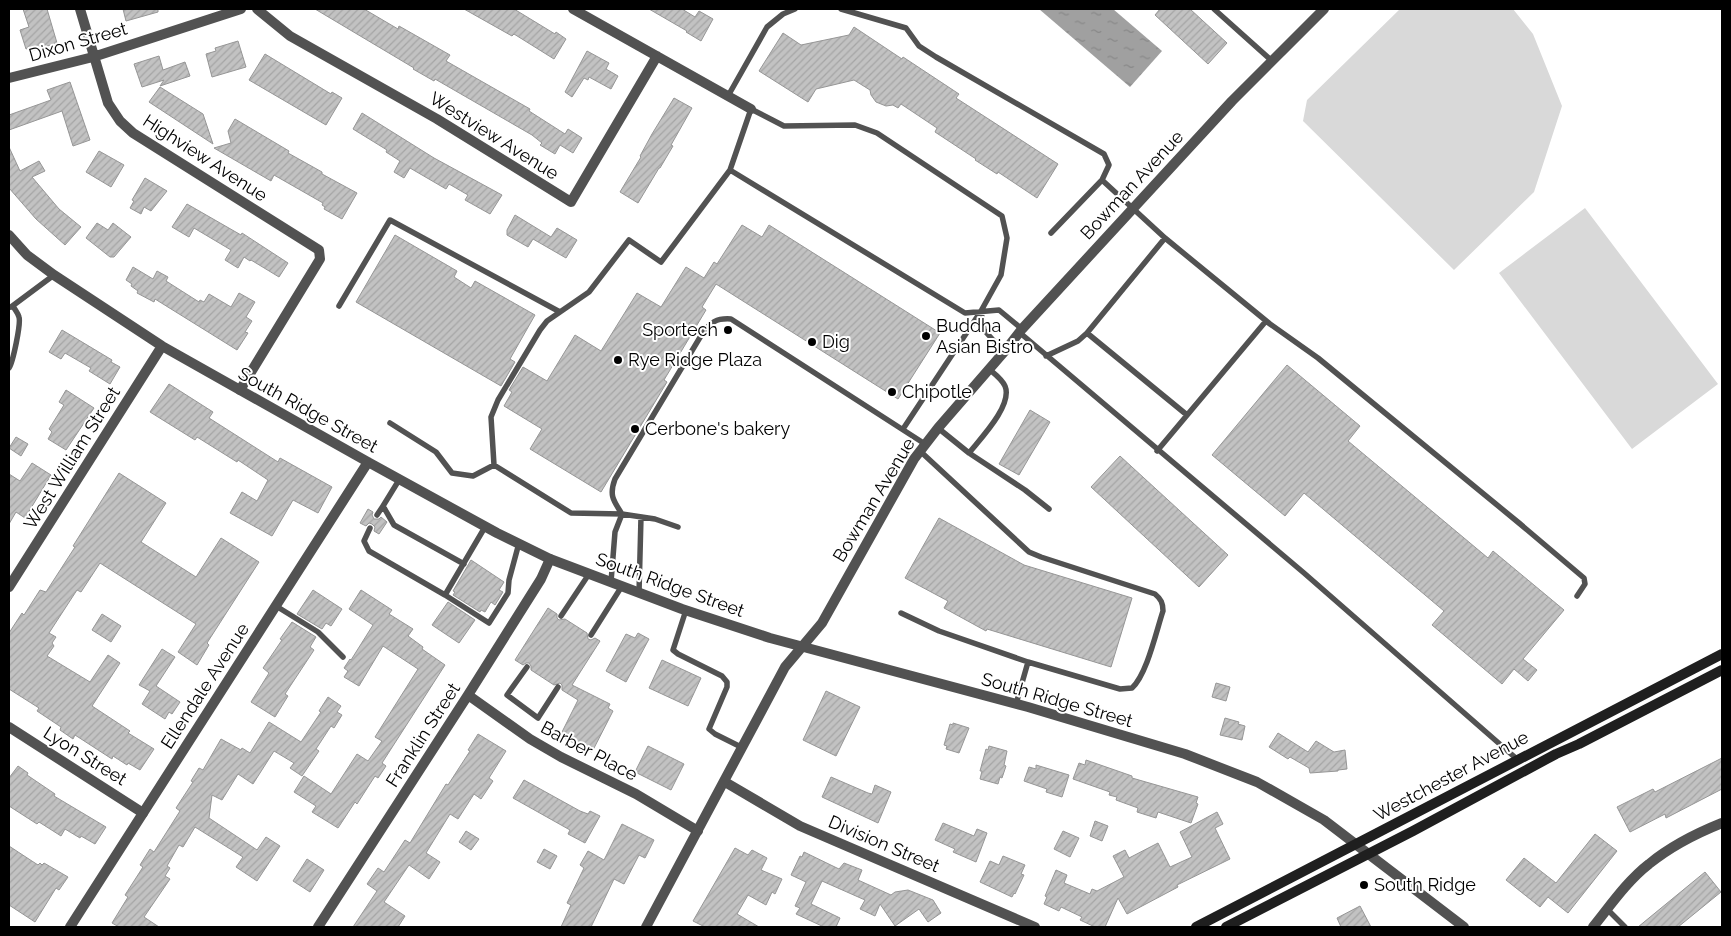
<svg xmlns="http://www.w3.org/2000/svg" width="1731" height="936" viewBox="0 0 1731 936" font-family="Raleway,sans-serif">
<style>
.green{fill:#d9d9d9}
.water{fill:url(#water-ripples)}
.building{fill:url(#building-hatch);stroke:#969696}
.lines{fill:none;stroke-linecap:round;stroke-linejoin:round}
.service{stroke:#525252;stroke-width:5.5}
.minor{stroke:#525252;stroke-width:10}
.tertiary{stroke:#525252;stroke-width:10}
.secondary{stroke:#1f1f1f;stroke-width:10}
.poi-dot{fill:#000;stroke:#fff;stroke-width:2}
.labels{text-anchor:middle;stroke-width:4;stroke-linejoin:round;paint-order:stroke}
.street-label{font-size:18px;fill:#000;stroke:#fff}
.poi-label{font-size:18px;fill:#000;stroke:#fff;text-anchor:start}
</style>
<defs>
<pattern id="water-ripples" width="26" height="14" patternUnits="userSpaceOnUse" patternTransform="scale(1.25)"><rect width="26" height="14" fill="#a0a0a0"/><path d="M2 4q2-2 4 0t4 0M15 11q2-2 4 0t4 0" fill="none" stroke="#888"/></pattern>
<pattern id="building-hatch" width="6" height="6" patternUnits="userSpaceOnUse" patternTransform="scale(1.25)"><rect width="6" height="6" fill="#c2c2c2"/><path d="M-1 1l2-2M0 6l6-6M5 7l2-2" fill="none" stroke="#a5a5a5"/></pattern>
</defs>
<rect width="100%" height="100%" fill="#fff"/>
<path class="green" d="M1400 9H1513L1533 34 1562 106 1534 192 1454 270 1303 121 1307 100Z
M1585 208 1718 384 1632 449 1499 273Z"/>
<path class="water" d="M1039 9H1113L1162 51 1130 87Z"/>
<path class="building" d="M23 9H47L57 43 32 51 31 47 26 49 20 30 29 27Z
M123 9H158V12L126 21Z
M315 9H364L398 29 399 26 450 55 446 61 530 109 529 111 565 134 568 129 582 138 573 153 560 145 555 154 540 145 542 143 532 135 435 79 434 81 413 69 414 68Z
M464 9H514L555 34 556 32 566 39 554 59 514 34 512 36Z
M649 9H682L695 17 699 11 713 19 701 41 686 32 687 31Z
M1160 9H1190L1227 43 1208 64 1155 15Z
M854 27 902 59 903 57 959 94 956 98 1058 164 1037 198 998 172 997 174 975 160 976 159 935 132 937 128 901 104 898 108 893 105 886 106 876 102 871 95 870 90 854 80 816 89 808 102 759 71 783 33 801 45 849 35Z
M238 41 246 67 212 77 206 54 216 51 215 48Z
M587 51 609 63 606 69 618 76 611 89 589 77 588 80 584 78 572 97 565 92Z
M265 54 331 94 332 92 342 98 326 125 249 80Z
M159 56 163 70 185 62 190 76 160 86 164 80 142 87 134 64Z
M70 82 90 140 73 146 62 111 9 130V115L51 100 47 90Z
M160 87 203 114 213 144 149 102Z
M674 98 692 108 671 145 673 146 660 168H659L638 203 620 192 641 157 640 156 652 134Z
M362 113 434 158 502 195 490 214 465 200 468 195 449 184 446 189 410 168 404 178 394 172 400 161 386 152 387 150 353 129Z
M235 119 289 151 288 153 322 172V174L357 193 342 219 324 209 325 207 322 205 323 203 274 175 271 181 214 148 231 143 228 131Z
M9 147 20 171 39 161 45 171 32 177 59 209 81 227 65 245 36 219 9 188Z
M99 151 124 165 111 187 86 172Z
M145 178 167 191 151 211 144 207 141 214 130 208 134 201 132 200Z
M187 204 241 235 242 233 288 263 279 277 251 260 250 261 244 257 238 268 225 260 231 250 194 228 189 237 172 227Z
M515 215 551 237 557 228 577 240 566 258 533 239 528 247 507 235V230Z
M97 223 108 230 113 223 131 237 114 257H110L86 238Z
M742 225 762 237 769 225 940 333 898 399 716 284 702 307 706 310 664 380 667 382 601 492 530 449 542 429 504 406 512 392 509 390 523 367 547 381 575 335 601 351 637 293 661 307 686 267 704 278 714 262 717 264Z
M395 235 457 271 454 277 471 288 475 281 535 315 510 359 515 362 501 386 356 302Z
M133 267 153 279 157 271 168 277 166 281 199 302 200 300 204 302 209 294 231 307 239 293 255 302 246 317 252 321 245 332 248 333 237 350 155 299 154 302 137 293 138 291 131 286 132 284 126 280Z
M62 330 112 360 111 362 120 367 110 384 89 371 91 368 65 353 61 359 49 352Z
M1287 365 1360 426 1348 441 1488 558 1493 551 1564 610 1523 659 1537 670 1528 681 1514 669 1502 684 1432 625 1444 611 1304 493 1285 516 1212 455Z
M169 384 213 412 209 418 278 462 280 458 332 487 318 513 293 500 272 536 230 513 242 492 257 501 268 480 238 460 237 462 197 437 195 440 150 412Z
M66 390 94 408 66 450 48 439 52 432 49 429 64 405 59 402Z
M1030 410 1050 422 1019 475 999 464Z
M16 437 28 444 21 456 9 448Z
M1120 456 1228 555 1199 587 1091 487Z
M32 463 51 475 25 518 16 512 9 524V474L20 481Z
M119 473 166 503 141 542 196 577 221 538 259 562 207 643 209 645 197 665 178 652 196 624 100 563 81 592 77 590 49 633 56 637 52 643 54 646 47 656 90 682 108 655 120 663 92 706 130 731 128 733 154 749 140 770 128 763 127 765 113 756 112 759 75 735 73 739 60 730 61 727 37 711 39 708 9 689V633L22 613 24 615 40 590 46 592 75 547 73 546Z
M368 509 373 512 372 515 374 519H379L381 517 387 522 379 534 374 531 375 527 372 524 369 523 366 526 360 523Z
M939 518 1024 565 1132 598 1111 667 987 629 986 631 944 608 948 601 905 578Z
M471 560 504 582 499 590 503 592 495 605 491 602 485 612 481 610 480 612 453 595 455 592 453 591Z
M313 590 342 609 331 626 326 623 322 629 297 614Z
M361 590 392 610 389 614 413 629 408 636 423 647 422 649 445 665 382 763 386 766 378 778 375 776 357 804 355 802 338 828 312 812 316 806 294 792 304 776 331 794 357 754 368 761 382 741 375 737 418 669 383 646 359 686 344 677 348 671 344 668 350 659 351 660 373 625 349 609Z
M448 602 475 620 459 643 432 625Z
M548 608 557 614V618L559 620 565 619 587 633 588 639 591 640 595 638 600 641 572 685 610 704 608 708 613 711 592 752 560 736 578 700 562 690V685L560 683 554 685 531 670V666L529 663H526L523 665 515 660Z
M102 614 121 626 111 642 92 630Z
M292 622 316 637 310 647 314 650 285 694 288 696 275 717 251 702 269 673 263 668 282 640 280 639Z
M638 633 649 639 626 682 606 671 626 634 635 638Z
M162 649 175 657 156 686 180 702 172 714 169 712 165 719 142 704 150 691 139 685Z
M662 660 701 678 688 706 649 688Z
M1216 683 1230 687 1226 701 1212 697Z
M826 691 860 707 836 756 803 740Z
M328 697 341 706 337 712 342 715 334 728 331 726 316 749 319 751 302 776 290 768 294 763 274 751 253 784 238 774 222 800 212 795 209 818 257 850 266 837 280 846 257 881 236 867 243 857 195 827 183 847 179 845 167 866 170 868 165 876 170 879 144 917 159 927H119L112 923 128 897 125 895 143 867 140 865 150 849 154 852 180 811 176 808 193 782 191 781 199 768 203 770 221 739 241 750 242 748 250 753 269 722 301 742 321 712 319 711Z
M1225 718 1239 722 1238 724 1245 726 1242 740 1220 735Z
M953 723 969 728 959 753 946 749 947 746 944 745 950 724 953 725Z
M1278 733 1308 752 1316 741 1334 752 1345 750 1347 769 1338 770V771L1310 773 1309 768 1290 757 1288 759 1269 747Z
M478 734 506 751 489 778 493 781 481 799 474 794 458 819 450 814 426 853 440 862 429 879 409 865 384 902 405 916 398 927H353L377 891 367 884 378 868 384 872 405 840 410 843 446 784 448 785 470 751 468 750Z
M648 746 684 764 671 790 635 772Z
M989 746 1007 751 1004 765 1006 766 1002 778 1000 777 998 784 980 779 982 771H980L986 749 988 750Z
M1722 758V789L1666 818 1665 814 1630 832 1617 807 1653 789 1655 792Z
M1086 760 1132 776V778L1198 797 1196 803 1198 804 1191 823 1158 812 1156 818 1137 812 1138 808 1116 800 1117 797 1109 795 1110 792 1073 779 1079 763 1085 765Z
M1036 765 1069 775 1062 797 1046 792 1047 789 1024 781 1029 767 1036 769Z
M18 766 28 773 27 775 55 794 54 796 106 827 95 844 81 836 80 838 65 829 61 836 39 822 37 824 9 806V778Z
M831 777 868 793 872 794 875 785 891 792 878 823 822 797Z
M524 780 580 811 588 814 590 811 600 816 585 843 568 834 570 830 513 798Z
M1217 812 1223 824 1215 828 1230 859 1177 885 1178 887 1127 914 1118 898 1105 927H1095L1080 920 1082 917 1061 907 1059 911 1044 904 1047 897 1045 896 1056 870 1067 875 1064 883 1090 894 1092 889 1097 891 1124 877 1113 856 1125 850 1129 858 1158 843 1170 867 1192 857 1180 832Z
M1095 821 1108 826 1102 841 1090 836Z
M943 823 974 836 977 829 987 833 976 862 953 852 955 849 935 840Z
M622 824 654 840 645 858 639 855 624 884 614 879 591 927H561L571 905 567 903 584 868 580 865 588 851 604 860Z
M466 831 479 839 471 850 459 842Z
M1063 831 1079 838 1070 857 1054 849Z
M1595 834 1617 851 1568 913 1548 897 1540 907 1506 880 1524 858 1556 883Z
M9 846 38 865 40 863 42 865 44 863 68 877 59 890 56 888 35 922 9 905Z
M735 848 748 855 752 850 767 858 761 870 782 879 775 894 772 892 766 905 748 895 737 914 759 927H705L693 921Z
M544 849 557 856 550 869 537 862Z
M804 852 839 869 844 863 862 870 858 880 891 895 895 892 908 890 933 900 941 913 928 922 919 909 895 926 880 904 875 916 860 909 865 900 822 881 811 904 840 918 836 927H824L796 914 800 908 795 906 806 882 791 875 800 856 802 857Z
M1003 856 1025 865 1021 874 1024 875 1015 894 1014 893 1012 897 980 882 990 861 999 865Z
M307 859 324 870 310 892 293 881Z
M1705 872 1721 892 1678 927H1638Z
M1360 906 1371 927H1341L1337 918Z"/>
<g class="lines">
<path class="service" d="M841 9 906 28 919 46 936 57 1104 154 1109 165 1102 180 1165 238 1270 324 1318 358 1519 523 1584 578 1585 584 1577 596
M1214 9 1272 61
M728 96 767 27 783 14 795 9
M730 170 965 313 999 310 1022 329
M1051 233 1102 180
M339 306 390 220 560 312 589 292 629 240 661 262 730 170 751 109 784 126 855 125 877 133 1002 216 1007 238 1001 275 981 311 903 429
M11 307 54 275
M981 311 984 330 1004 352
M1019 332 1304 573 1518 760
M1087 333 1187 415
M1046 356 1078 341 1087 333 1165 238
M9 368C13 362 21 324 19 317 18 313 15 310 13 306
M390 423 436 452 452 473 473 476 494 465 571 513 622 514 655 519 678 527
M938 428 969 453 1025 490 1049 509
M920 451 1029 552 1041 557 1155 594C1161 599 1163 603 1163 611 1156 632 1147 674 1132 688L1120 689 1028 662 1016 704
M1157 451 1266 321
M969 453C981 438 1013 405 1005 386 1002 379 995 374 989 369
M494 465 491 417 498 400 540 330 547 321 560 312
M399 480 383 506 394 525 464 564
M622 514C613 500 609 495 615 479L702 334C710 322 717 318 731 319L925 444
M377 515 383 506
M370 528 364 541 369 551 445 595 489 623 508 593 509 580 519 543
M611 582 615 532 622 514
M639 593 641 517
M445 595 485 527
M276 606 318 632 343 657
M686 610 673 650 678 654 722 676 727 682V687L709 729 715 734 743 748
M901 613 939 631 1028 662
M561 616 589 574
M591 635 622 586
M527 667 507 695 538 718 558 687
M1607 909 1625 927"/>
<path class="minor" d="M80 9 108 103 120 121 133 133 319 250 320 259 240 390
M257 9 290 36 437 119 571 202 657 56
M573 9 751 109
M9 78 93 57 241 9
M468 695 530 739 561 757 636 794 698 831
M9 727 143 813
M725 782 800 826 1035 927
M318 927 468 695 541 579 550 559
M1593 927C1610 906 1627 881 1649 864 1671 846 1697 833 1722 823"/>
<path class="tertiary" d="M9 235 27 255 54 275 162 346 368 462 497 533 550 559 682 609 770 638 1028 707 1185 754 1257 782 1324 820 1464 927
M9 587 162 346
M70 927 368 462
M646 927 785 667 822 623 914 459 938 428 1004 352 1022 329 1232 101 1324 9"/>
<path class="secondary" d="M1196 927 1722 654
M1226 927 1413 831 1556 754 1579 744 1722 670"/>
</g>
<g class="poi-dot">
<circle cx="728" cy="330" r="5"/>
<circle cx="926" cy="336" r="5"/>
<circle cx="812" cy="342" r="5"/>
<circle cx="618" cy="360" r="5"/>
<circle cx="892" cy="392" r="5"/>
<circle cx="635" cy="429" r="5"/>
<circle cx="1364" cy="885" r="5"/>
</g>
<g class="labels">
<g class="street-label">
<text transform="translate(78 42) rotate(-16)" y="6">Dixon Street</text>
<text transform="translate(494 136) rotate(32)" y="6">Westview Avenue</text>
<text transform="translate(205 158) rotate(33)" y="6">Highview Avenue</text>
<text transform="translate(1132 185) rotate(-47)" y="6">Bowman Avenue</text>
<text transform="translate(308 410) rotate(29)" y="6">South Ridge Street</text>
<text transform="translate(72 458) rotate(-58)" y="6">West William Street</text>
<text transform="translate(874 500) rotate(-59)" y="6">Bowman Avenue</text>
<text transform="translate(670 585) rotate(20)" y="6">South Ridge Street</text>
<text transform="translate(205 686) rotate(-57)" y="6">Ellendale Avenue</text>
<text transform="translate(1057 700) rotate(16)" y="6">South Ridge Street</text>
<text transform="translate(423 735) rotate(-57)" y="6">Franklin Street</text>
<text transform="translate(589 751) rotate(28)" y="6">Barber Place</text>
<text transform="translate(85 756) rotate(32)" y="6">Lyon Street</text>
<text transform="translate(1451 776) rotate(-28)" y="6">Westchester Avenue</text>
<text transform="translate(884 844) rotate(23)" y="6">Division Street</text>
</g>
<g class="poi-label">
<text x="936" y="332">Buddha<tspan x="936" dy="21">Asian Bistro</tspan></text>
<text x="718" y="336" text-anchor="end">Sportech</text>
<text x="822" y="348">Dig</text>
<text x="628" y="366">Rye Ridge Plaza</text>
<text x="902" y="398">Chipotle</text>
<text x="645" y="435">Cerbone's bakery</text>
<text x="1374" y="891">South Ridge</text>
</g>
</g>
<rect width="1731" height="936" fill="none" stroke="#000000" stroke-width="20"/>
</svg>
